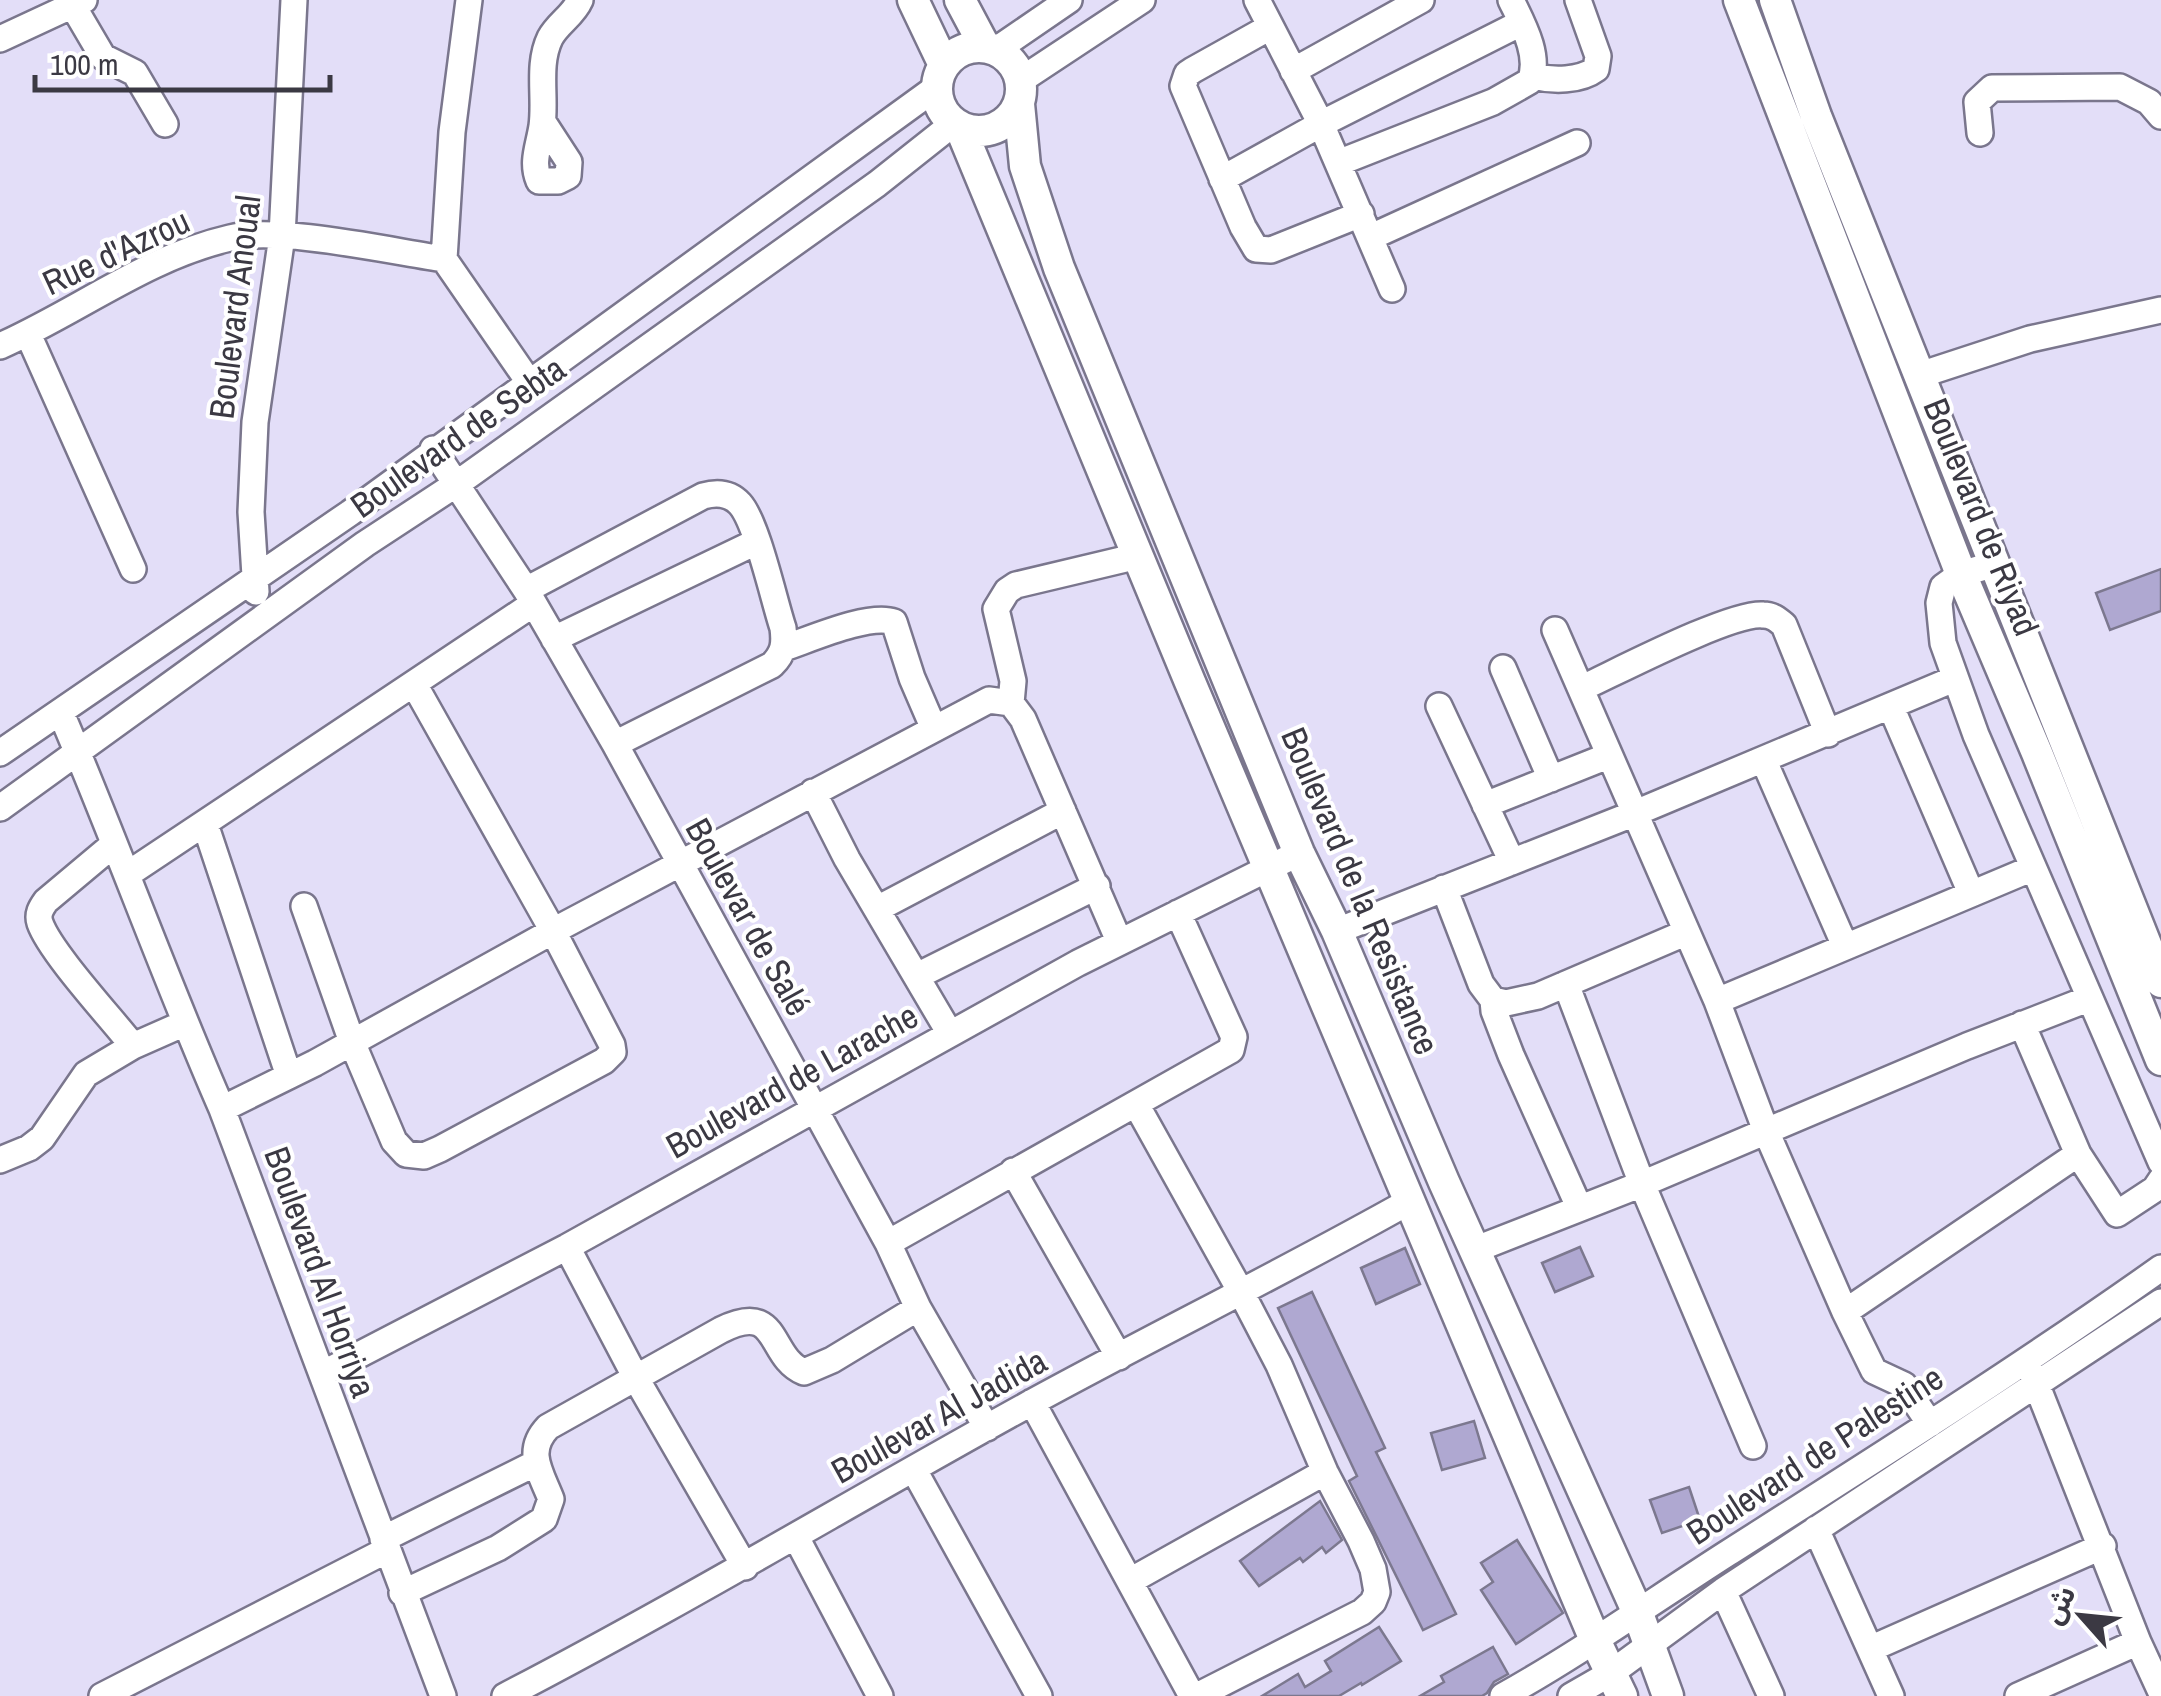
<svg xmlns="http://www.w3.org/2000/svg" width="2161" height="1696" viewBox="0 0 2161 1696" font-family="'Archivo Narrow','Noto Sans Arabic',sans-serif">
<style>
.building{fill:#afa8d1;stroke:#7c788f;stroke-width:2.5}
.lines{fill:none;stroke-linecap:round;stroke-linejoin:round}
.minor-casing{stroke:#7a768d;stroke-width:30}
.major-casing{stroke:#7a768d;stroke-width:35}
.minor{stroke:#fff;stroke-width:25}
.major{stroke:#fff;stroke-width:30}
.labels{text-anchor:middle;stroke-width:8;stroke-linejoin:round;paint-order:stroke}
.street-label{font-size:35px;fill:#3b3943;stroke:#fff}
</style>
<rect width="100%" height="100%" fill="#e3def8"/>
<path class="building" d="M2161 569V611L2110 630 2096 593Z
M1580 1247 1593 1276 1555 1292 1542 1263Z
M1405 1248 1420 1284 1376 1304 1361 1268Z
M1312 1292 1385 1448 1376 1452 1456 1614 1423 1630 1349 1481 1357 1476 1278 1308Z
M1474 1421 1485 1458 1442 1470 1431 1433Z
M1689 1487 1700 1520 1662 1533 1650 1500Z
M1320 1501 1342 1540 1326 1553 1322 1547 1303 1562 1300 1558 1259 1586 1240 1561Z
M1517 1540 1563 1613 1516 1644 1481 1590 1493 1582 1481 1563Z
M1379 1627 1401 1661 1362 1685 1361 1683 1339 1696H1262L1298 1674 1305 1687 1331 1671 1325 1661Z
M1493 1647 1508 1674 1494 1682 1487 1693 1482 1696H1420L1444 1682 1441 1676Z"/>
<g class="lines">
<g class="minor-casing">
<path id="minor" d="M469 0 452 132 444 259 529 382
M1257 0 1321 124 1392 289
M73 6 103 57 135 73 165 124
M1270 27 1193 70 1187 74 1183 86 1243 227 1256 249 1271 250 1361 214
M0 39 84 0
M996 50 1069 0
M1293 71 1421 0
M1533 76C1553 81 1580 81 1596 69L1598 56 1578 0
M1021 80 1142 0
M543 122 569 162 568 176 558 181H539C531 162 539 146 542 126 546 97 537 65 550 38 558 23 573 16 580 0
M1980 133 1977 102 1992 88 2120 87 2149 102 2161 116
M1338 163 1493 102 1530 81C1541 56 1522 23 1511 0
M1222 179 1321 124 1521 23
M1371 237 1577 143
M28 334 133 569
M0 346C77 312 147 257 230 238 278 226 390 251 444 259
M1920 375 2030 339 2161 310
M433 449 526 590 615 744 888 1243 918 1308 987 1428
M1995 564 1961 574 1943 587 1939 603 1943 643 1976 735 2161 1162
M526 590 703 496C717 492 730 493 740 504 757 523 774 601 783 628 785 644 784 653 772 665L615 744
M256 592 251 512 255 422 282 236 294 0
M1555 630 1717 1001 1766 1131 1845 1312 1874 1371 1904 1385 1930 1424
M554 639 756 542
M784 648C811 639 869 613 894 622L912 678 934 729
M1503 668 1551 779
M1582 688C1617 672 1731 612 1763 615 1772 615 1777 619 1784 625L1828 734
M1011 703 1013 681 996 609 1007 591 1016 585 1138 556
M1439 706 1512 862
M1891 707 1971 893
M61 713C117 844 165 979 222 1109L443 1696
M0 753 350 513 937 87
M1764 761 1845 946
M813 792 847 859 949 1032
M1485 805 1608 756
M0 808 365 544 458 483 877 184 954 123
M205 824 289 1076
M114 844 46 901C41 908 37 914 40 923 50 952 112 1019 133 1046
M128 874 533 604
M1444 888 1481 984 1493 1000 1506 1003 1538 996 1685 933
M304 906 352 1042 394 1141 406 1154 424 1156 440 1149 604 1061 613 1052 612 1045 553 931 414 684
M879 908 1063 811
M1337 931 1633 814 1954 679
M917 976 1097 886
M1566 984 1642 1184 1753 1446
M1493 1000 1494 1011 1511 1055 1579 1207
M1717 1001 2033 868
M2022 1024 2078 1154 2117 1214 2155 1189 2161 1180
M1136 1104 1242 1294 1279 1365 1325 1472 1361 1541 1373 1569 1377 1592 1373 1602 1362 1612 1197 1696
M222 1109 315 1063 553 931 989 700 1011 703 1023 719 1119 941
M0 1160 29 1148 42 1138 86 1074 133 1046 185 1023
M1013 1171 1119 1357
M888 1243 1231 1050 1234 1037 1178 913
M567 1247 637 1380 745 1567
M1474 1250 1642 1184 1967 1046 2088 999
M1845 1312 2078 1154
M2032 1373 2138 1642 2161 1692
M322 1374 567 1247 1078 963 1299 853
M1032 1402 1192 1696
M914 1470 1039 1696
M1816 1529 1891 1696
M796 1537 880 1696
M383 1539 536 1463
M1130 1581 1325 1472
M1723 1591 1771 1696
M402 1593 498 1548 544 1519 551 1499C540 1471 525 1451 548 1427L721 1330C781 1300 767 1357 804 1372L832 1360 918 1308
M1870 1649 2103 1546
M102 1696 387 1550
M505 1696C682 1604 853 1501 1029 1404 1155 1335 1284 1272 1410 1201
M1503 1696C1580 1653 1653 1601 1728 1553 1874 1460 2020 1368 2161 1268
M1571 1696 1611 1673 1723 1591 2161 1302
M2018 1696 2138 1642"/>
</g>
<g class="major-casing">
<path id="major" d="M913 0 944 65
M960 0 985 47
M1739 0 1961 574 2037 753 2161 1060
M1775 0 1816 116 2161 982
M937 89a42 42 0 1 1 84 0a42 42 0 1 1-84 0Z
M1019 104 1025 166 1059 268 1299 853 1337 931 1444 1182 1637 1611 1668 1696
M960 127 1190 682 1595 1640 1622 1696"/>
</g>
<use href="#minor" class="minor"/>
<use href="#major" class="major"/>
</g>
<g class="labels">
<g class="street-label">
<text transform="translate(116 252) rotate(-25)" y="12">Rue d'Azrou</text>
<text transform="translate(235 307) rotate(-83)" y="12">Boulevard Anoual</text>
<text transform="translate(458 437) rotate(-35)" y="12">Boulevard de Sebta</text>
<text transform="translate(1981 517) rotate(68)" y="12">Boulevard de Riyad</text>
<text transform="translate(1360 891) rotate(67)" y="12">Boulevard de la Resistance</text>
<text transform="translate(748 917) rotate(61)" y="12">Boulevar de Salé</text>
<text transform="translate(792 1081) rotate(-29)" y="12">Boulevard de Larache</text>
<text transform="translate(320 1272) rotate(70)" y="12">Boulevard Al Horriya</text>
<text transform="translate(939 1416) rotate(-29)" y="12">Boulevar Al Jadida</text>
<text transform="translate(1815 1455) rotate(-33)" y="12">Boulevard de Palestine</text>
</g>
</g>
<g transform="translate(2081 1616) rotate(297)" stroke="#ffffff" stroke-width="8" paint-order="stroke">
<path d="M0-8L18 38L0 25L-18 38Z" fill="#3b3943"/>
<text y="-15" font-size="28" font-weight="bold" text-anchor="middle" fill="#3b3943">ش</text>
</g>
<path d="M35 75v15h295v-15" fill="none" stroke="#3b3943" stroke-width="5"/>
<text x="50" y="75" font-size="30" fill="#3b3943" stroke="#ffffff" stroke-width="8" paint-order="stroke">100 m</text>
</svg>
